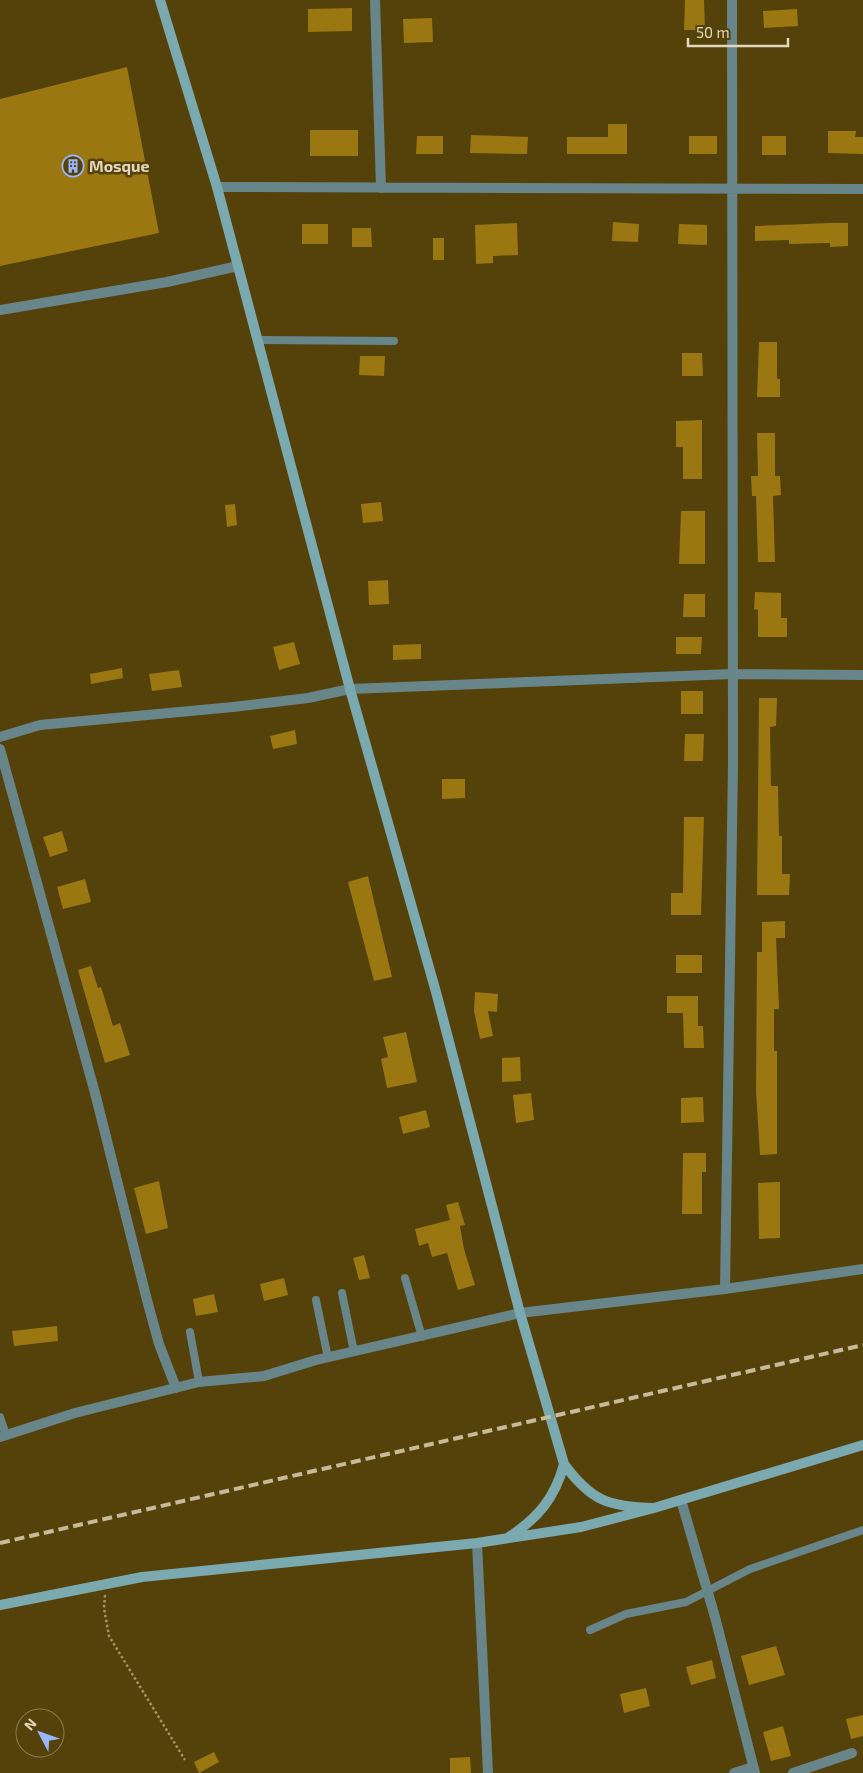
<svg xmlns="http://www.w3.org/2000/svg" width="863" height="1773" viewBox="0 0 863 1773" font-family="'Exo 2',sans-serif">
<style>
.building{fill:#9a7710}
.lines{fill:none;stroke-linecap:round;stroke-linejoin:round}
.path{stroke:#a3946d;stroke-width:2.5;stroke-dasharray:2.5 2.5;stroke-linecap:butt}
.lane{stroke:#688589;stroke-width:8}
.street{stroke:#688589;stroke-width:10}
.secondary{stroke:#7aa9af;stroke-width:10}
.rail{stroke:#c7ba9a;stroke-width:4;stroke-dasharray:10 5;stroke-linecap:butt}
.labels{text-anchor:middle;stroke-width:5;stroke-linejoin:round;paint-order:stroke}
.poi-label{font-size:16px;font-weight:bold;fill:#e3d8be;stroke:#55410a;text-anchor:start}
</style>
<rect width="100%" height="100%" fill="#55410a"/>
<path class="building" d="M685 0H704L705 30H684Z
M352 8V31L308 32V9Z
M797 9 798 26 764 28 763 11Z
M432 18 433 42 404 43 403 19Z
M127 67 159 233 0 266V99Z
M608 124H627V154H567V137H608Z
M310 130H358V156H310Z
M828 131H856L855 137H863V154L828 153Z
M471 135 528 137 527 154 470 153Z
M417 136H443V154H416Z
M689 136H717V154H689Z
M762 136H786V155H762Z
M613 222 639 224 638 242 612 241Z
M517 223 518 255 493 256V263L476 264 475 225Z
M830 223H848V246L830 247V243L789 244V240L755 241V226Z
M302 224H328V244H302Z
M679 224 707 225V245L678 244Z
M352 228H371L372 247H352Z
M433 238H444V260H433Z
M759 342H777V379H780V397H757Z
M682 353H702L703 376H682Z
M360 356H385L384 376 359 375Z
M702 420V479H683V447H676V421Z
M757 433H775V476H780L781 495 773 496 775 562H758L756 496H752L751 476H758Z
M381 502 383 521 363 523 361 504Z
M235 504 237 525 227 527 225 505Z
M681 511H705V564H679Z
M388 580 389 604 369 605 368 581Z
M755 592 781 593V618H787V637H758V610L754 609Z
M684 594H705V617H683Z
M676 637H702L701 654H676Z
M294 642 300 664 279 670 273 647Z
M421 644V659L393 660V645Z
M122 668 123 678 91 684 90 674Z
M179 670 182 687 152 691 149 674Z
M681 691H703V714H681Z
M759 698H777L776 726 770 727 771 786H778L779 836H782V874H790L789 895H757Z
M295 730 297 744 273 749 270 736Z
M685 734H704L703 761H684Z
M442 779H465V798L442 799Z
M684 817H704L701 915H671V893H683Z
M62 831 68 851 50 857 43 837Z
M368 876 392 977 374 981 348 882Z
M85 879 91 902 63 909 57 887Z
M785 921V938H776L779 1009H774V1051H777V1154L760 1155 756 1091 757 952H762V922Z
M676 955H702V973H676Z
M91 966 98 988 101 987 113 1026 120 1023 130 1055 105 1063 78 970Z
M475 992 498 994 497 1012 488 1011 493 1036 480 1039 474 1011Z
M667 996H698V1026H703L704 1048H684L683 1013H667Z
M406 1032 417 1082 387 1088 381 1059 388 1057 383 1037Z
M520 1057 521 1081 502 1082V1058Z
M531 1093 534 1120 516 1123 513 1095Z
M703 1097 704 1122 681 1123V1098Z
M426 1110 430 1127 403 1134 399 1117Z
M683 1153H706V1172H702V1214H682Z
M159 1181 168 1228 146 1234 134 1188Z
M780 1182V1238L759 1239 758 1183Z
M458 1202 465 1225 460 1226 464 1249 475 1285 458 1290 447 1253 432 1257 428 1243 419 1246 415 1229 450 1220 446 1205Z
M364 1255 370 1278 359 1280 353 1258Z
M284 1278 288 1295 264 1301 260 1284Z
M214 1294 218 1312 196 1316 193 1299Z
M57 1326 58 1341 14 1346 12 1331Z
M776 1646 785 1675 749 1685 741 1656Z
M712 1660 716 1678 691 1685 686 1667Z
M646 1688 650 1706 624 1713 620 1694Z
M863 1715V1736L851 1739 846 1719Z
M783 1726 791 1756 771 1761 763 1732Z
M214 1752 219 1762 199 1773 194 1762Z
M470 1757 471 1773H450V1758Z"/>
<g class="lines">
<path class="path" d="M105 1595 104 1608 109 1636 185 1760"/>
<path class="lane" d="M258 340 394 341
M405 1278 422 1337
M342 1293 354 1352
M316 1300 328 1358
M190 1332 199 1382
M0 1417 6 1435
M590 1630 626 1614 686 1602 750 1569 863 1530"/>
<path class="street" d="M375 0 381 188
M217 187 863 189
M0 310 167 282 238 266
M0 737 40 725 233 707 308 698 350 689 733 674 863 675
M0 749 95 1093 147 1300 159 1344 176 1388
M725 1289 733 764 732 0
M0 1437 75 1413 199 1382 264 1376 316 1360 520 1313 725 1289 863 1269
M681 1500 715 1617 755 1773
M477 1543 488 1773
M734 1773 753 1767
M793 1773 852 1753"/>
<path class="secondary" d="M160 0 217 187 350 689 436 992 520 1313 564 1464C591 1501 609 1507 654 1508
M509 1537C538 1518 555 1498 564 1464
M0 1605 142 1577 477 1543 581 1527 654 1508 863 1445"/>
<path class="rail" d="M0 1543 863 1345"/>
</g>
<defs>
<g id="building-ring" transform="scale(1.125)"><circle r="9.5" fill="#55410a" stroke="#99b5fd" stroke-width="1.5"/><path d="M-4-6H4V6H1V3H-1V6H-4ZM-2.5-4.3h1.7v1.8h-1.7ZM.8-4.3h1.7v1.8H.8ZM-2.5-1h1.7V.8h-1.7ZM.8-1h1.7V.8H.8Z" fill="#99b5fd"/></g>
</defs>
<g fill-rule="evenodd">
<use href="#building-ring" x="73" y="166"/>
</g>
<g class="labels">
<g class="poi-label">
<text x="89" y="172">Mosque</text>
</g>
</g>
<g transform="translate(40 1733) rotate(311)"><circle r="24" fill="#55410a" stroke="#8e7d52"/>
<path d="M0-4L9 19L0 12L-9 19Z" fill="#99b5fd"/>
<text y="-8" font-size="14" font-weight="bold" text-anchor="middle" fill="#e3d8be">N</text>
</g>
<path d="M688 38v8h100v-8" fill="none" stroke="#e3d8be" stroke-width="2.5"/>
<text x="696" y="38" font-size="15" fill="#e3d8be" stroke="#55410a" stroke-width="4" paint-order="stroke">50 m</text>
</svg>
